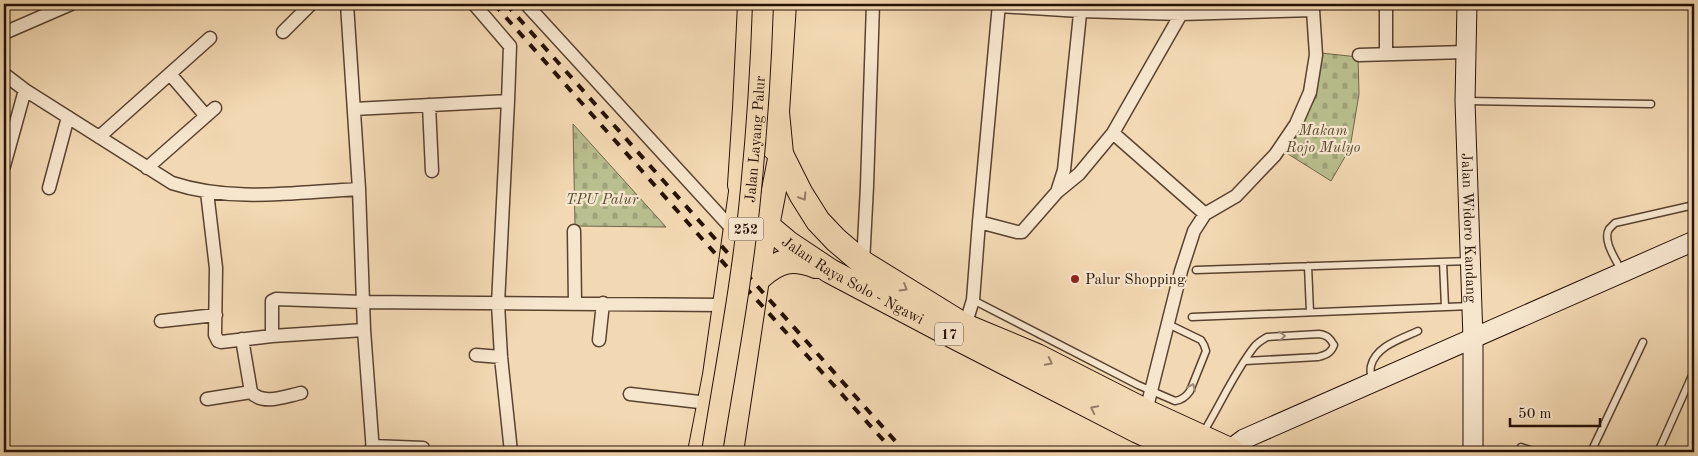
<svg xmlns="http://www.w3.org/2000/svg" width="1698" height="456" viewBox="0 0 1698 456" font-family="'Old Standard TT',serif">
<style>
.cemetery{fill:url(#cemetery-stones);stroke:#70684a}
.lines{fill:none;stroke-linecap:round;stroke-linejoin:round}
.lane-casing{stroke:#594230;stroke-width:9}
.street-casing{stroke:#594230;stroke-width:15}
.secondary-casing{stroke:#261005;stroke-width:21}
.primary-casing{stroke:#261005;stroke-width:22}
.highway-casing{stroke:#261005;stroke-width:26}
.lane{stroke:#f7e6ce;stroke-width:6}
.street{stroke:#f7e6ce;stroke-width:12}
.secondary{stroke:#f7e6ce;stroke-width:19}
.primary{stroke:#f3d9b3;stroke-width:20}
.highway{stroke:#f3d9b3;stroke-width:24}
.rail{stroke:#261005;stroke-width:4;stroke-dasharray:9 9;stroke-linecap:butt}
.primary-bridge-casing{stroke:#261005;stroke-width:22;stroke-linecap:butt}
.primary-bridge{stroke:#f3d9b3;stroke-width:20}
.oneway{stroke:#977f65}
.oneway2{stroke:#998674}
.poi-dot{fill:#8f2418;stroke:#f7e6ce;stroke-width:2}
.labels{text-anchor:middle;stroke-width:4.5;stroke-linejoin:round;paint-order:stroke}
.shield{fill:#f7e6ce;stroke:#655041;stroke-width:1}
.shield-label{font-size:14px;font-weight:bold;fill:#261005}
.park-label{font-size:15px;font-style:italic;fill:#594d35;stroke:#f7e6ce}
.street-label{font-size:15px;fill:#261005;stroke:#f7e6ce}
.poi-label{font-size:15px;fill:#261005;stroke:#f7e6ce;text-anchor:start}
</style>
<defs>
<pattern id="cemetery-stones" width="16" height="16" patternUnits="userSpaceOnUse" patternTransform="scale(1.25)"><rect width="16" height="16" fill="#b9bf8e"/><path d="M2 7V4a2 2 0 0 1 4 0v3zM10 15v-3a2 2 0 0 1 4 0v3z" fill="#9fa379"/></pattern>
</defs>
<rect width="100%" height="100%" fill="#f3d9b3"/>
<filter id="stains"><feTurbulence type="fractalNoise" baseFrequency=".004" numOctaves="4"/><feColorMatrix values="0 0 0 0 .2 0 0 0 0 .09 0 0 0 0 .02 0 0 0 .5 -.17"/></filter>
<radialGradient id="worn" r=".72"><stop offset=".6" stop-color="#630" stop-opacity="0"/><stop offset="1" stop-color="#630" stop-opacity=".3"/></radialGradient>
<path class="cemetery" d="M1321 53 1358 57 1359 94 1350 148 1331 181 1285 152 1316 97Z
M573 124 666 227 575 226Z"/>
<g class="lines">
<g class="lane-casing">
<path id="lane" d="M1467 101 1651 104
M1443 262 1445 307
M1308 266 1310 312
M1196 270 1470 261
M1622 272C1617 261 1602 241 1609 229 1610 228 1614 224 1615 223L1694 205
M973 300 1138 385 1175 401C1182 400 1186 397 1190 391L1206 351 1204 345 1201 340 1168 324
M1192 317 1471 306
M1372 382C1371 377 1370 370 1371 366 1376 346 1401 339 1418 331
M1203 433C1220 405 1234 373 1254 347 1258 342 1262 340 1267 337L1319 334C1327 335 1330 338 1334 345 1331 353 1326 355 1318 357L1245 361
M1521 447 1536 452
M1591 452 1643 342
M1658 452 1694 371"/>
</g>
<g class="street-casing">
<path id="street" d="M347 4 359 189 363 302 723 305
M474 4 510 46 508 101
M526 4 734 231
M1173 4 1181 14 1313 10
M1386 4V54
M283 32 311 4
M4 33 71 4
M1359 55 1466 52
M4 74 25 90 172 183C233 203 296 192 359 189
M170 74 206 116
M429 105 432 171
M354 109 508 101 498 304 501 357 511 452
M1113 133 1205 214
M99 137 210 38
M4 166 25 90
M147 168 215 108
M49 188 68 117
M207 192 216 268 215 335 218 341 221 342 272 336 364 330
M1057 192 1064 170 1081 4
M979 222 999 4
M574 231 575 303
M863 263 867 186 873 4
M161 321 216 315
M965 326 973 300 979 222 1017 232H1022L1057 192 1079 174 1113 133 1181 14 1080 11 999 6
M272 336V301L276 299 363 302 364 330 373 452
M242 339 251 392C263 406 286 396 301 393
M599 340 603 303
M476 355 501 357
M630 394 708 403
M207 399 251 392
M1145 415 1181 271 1194 231 1205 214 1236 196 1275 155 1296 124 1310 92 1316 55 1313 10 1311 4
M372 446 423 448"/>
</g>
<g class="secondary-casing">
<g id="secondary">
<path id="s1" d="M1467 4 1465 101 1473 339V452"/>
<path d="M1233 452 1236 445 1244 439 1694 241"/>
</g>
</g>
<g class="primary-casing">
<path id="primary" d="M698 452 713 375 740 185
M733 452 767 226"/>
</g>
<g class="highway-casing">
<g id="highway">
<path id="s2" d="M750 4 745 108 740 185 744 199 750 211 788 243 830 271 953 336 1138 431 1183 452"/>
<path d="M743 146 759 141 770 144 781 154 801 194 818 221 836 240 863 263 965 326 1037 356 1147 412 1234 452"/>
<path d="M767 226 781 154 777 112 784 4"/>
<path d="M760 277C779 260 792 257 816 266"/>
</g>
</g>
<use href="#lane" class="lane"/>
<use href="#street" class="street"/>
<use href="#secondary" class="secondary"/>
<use href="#primary" class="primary"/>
<use href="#highway" class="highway"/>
<path class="rail" d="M494 4 728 268 894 452
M506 4 905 452"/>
<g class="primary-bridge-casing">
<g id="primary-bridge">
<path id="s3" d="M712 452C726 365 743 277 751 189 757 128 761 66 763 4"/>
</g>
</g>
<use href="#primary-bridge" class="primary-bridge"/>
</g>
<defs><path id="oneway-chevron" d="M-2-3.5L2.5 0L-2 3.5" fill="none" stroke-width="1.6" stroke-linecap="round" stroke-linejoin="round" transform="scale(1.25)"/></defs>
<g class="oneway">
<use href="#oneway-chevron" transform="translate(803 197) rotate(58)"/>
<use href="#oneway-chevron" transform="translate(904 288) rotate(31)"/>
<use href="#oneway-chevron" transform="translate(1049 362) rotate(27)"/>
<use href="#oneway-chevron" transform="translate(1094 409) rotate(-153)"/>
</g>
<g class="oneway2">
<use href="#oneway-chevron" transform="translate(1282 336) rotate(-4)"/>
<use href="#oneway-chevron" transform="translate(1192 387) rotate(-65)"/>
</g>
<circle class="poi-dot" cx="1075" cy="279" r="5"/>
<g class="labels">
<g class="shield">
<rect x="728.5" y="217.5" width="35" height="23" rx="4"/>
<rect x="935" y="322.5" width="28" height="23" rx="4"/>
</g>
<g class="shield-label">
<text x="746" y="234">252</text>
<text x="949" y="339">17</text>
</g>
<g class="park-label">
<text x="1323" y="135">Makam<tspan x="1323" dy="17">Rojo Mulyo</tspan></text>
<text x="602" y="204">TPU Palur</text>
</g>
<g class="street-label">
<text dy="5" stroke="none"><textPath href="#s3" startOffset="316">Jalan Layang Palur</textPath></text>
<text dy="5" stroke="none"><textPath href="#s1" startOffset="224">Jalan Widoro Kandang</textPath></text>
<text dy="5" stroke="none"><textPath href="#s2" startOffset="334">Jalan Raya Solo - Ngawi</textPath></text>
</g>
<g class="poi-label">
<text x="1085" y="284">Palur Shopping</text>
</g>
</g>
<rect width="1698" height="456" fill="none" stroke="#f3d9b3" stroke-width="20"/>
<rect x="5" y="5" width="1688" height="446" fill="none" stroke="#261005" stroke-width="2.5"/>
<rect x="10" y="10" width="1678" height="436" fill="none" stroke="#261005"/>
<path d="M1510 418v8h90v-8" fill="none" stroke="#261005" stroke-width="2.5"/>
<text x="1518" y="418" font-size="15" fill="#261005" stroke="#f7e6ce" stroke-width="4" paint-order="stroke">50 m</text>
<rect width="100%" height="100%" filter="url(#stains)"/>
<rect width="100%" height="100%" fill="url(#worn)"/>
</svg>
